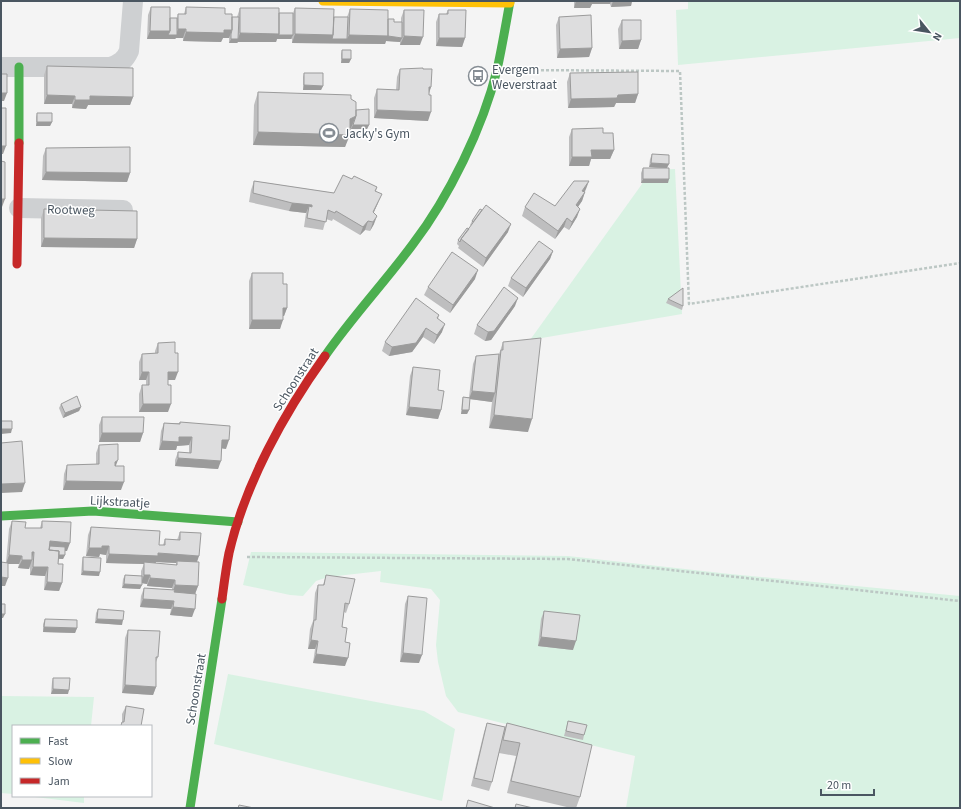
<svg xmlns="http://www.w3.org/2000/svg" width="961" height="809" viewBox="0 0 961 809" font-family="'Source Sans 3',sans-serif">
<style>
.green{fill:#d9f2e3}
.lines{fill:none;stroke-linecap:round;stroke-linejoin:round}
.path{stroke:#bcc7c4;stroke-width:2.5;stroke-dasharray:3 2;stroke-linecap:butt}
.street{stroke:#ced0d2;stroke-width:20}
.fast{stroke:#4caf50;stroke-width:9}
.slow{stroke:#ffc107;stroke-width:9}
.jam{stroke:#c62828;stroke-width:9}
.wall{fill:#bebebf;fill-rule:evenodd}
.shaded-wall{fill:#9b9b9b}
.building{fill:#ddddde;stroke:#9b9b9b}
.labels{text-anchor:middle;stroke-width:3;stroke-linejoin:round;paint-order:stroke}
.poi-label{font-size:13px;fill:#4a5661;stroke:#fff;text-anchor:start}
.street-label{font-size:13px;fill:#4a5661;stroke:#fff}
</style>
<rect width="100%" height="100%" fill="#f4f4f4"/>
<path class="green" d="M688 1H960V38L678 65 676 10 688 9Z
M675 169 682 314 530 340 642 184 641 173 652 170Z
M251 552 568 556 730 574 960 596V808H626L635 756 458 712 446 696 438 662 436 645 440 600 431 589 380 582 381 571 328 577 316 581 303 596 290 595 243 585Z
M228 674 424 711 455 729 442 801 214 744Z
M1 696 94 697 91 726H13V794L1 793Z
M27 796H84V803Z"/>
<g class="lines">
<path class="path" d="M516 70 680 71 689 304 960 263
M247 557 568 559 960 601"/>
<path class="street" d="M1 67H110C120 64 125 60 129 51L133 1
M19 208 123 210"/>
<path class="fast" d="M19 67V143
M325 356C352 317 385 282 413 244 449 197 483 127 497 70 502 47 506 24 510 1
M1 516 93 511 238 522
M190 808 222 599"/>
<path class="slow" d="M323 1 510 3"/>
<path class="jam" d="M17 264 19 143
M222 599C224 584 226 568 229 553 245 484 284 413 325 356"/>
</g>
<path class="wall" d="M558 1H632L631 6 611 7 610 4H592L590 8H574V2H558Z
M151 7 170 18H177L178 14H184L186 7 225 14 232 17H237L240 8 279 13H293L295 8 334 17H347L350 9 388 19 394 22H401V18L404 10 420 45H400V42L386 41 385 44 292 43V39H277L276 42H238L237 43H229V38H223L221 42 183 41V38H176L175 39H147L148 15Z
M448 10 465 38 462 47 436 46V22L439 14H446Z
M559 17 592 48 589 57 557 58 556 25Z
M622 20 641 40 638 49H619L618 29Z
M342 50 351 59 349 63H341V54Z
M47 66 133 97 130 105H88L86 109 72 108V104H44V75Z
M400 69H423L431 87 429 94 428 121 374 118V98L377 89 396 90 397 77Z
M304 73 323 86 321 90H303V77Z
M570 73 638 94 635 103H616L614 107 568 108 567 82Z
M258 92 351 99 356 110 369 125 367 129H351V128L350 129 345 147 253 145 254 105Z
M37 113 52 122 50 126H36V117Z
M572 129 603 133 614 150 610 159H591L589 166H569V137Z
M46 148 130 173 127 182 42 180 43 156Z
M652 154 667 168 668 183H641V173L643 168H659L649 167 650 159Z
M352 179 377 187 376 191 378 203 373 213 374 224 370 231 365 230 360 235 333 219 332 221 326 219 323 230 304 227 306 213 289 211 249 202 251 190 254 181 334 193Z
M586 189 582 201 578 207 577 217 569 230 564 227 555 239 522 216 525 207 555 206Z
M44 209 137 239 134 248 41 247V218Z
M472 221 508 232 483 267 458 248 459 246 457 244 458 240 471 226 470 225Z
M553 251 550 259 523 297 508 286 511 278Z
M252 273 283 284 287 308 284 316H283L280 329H249V281Z
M475 279 450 313 424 295 428 287Z
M668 299 683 306 682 310 666 303Z
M515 306 491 340 485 341 474 334 477 325Z
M439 315 438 319 442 332 434 344 423 337 412 352 389 356 382 351 385 342Z
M503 342 528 432 489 428 492 402 470 399 469 410 467 414H461L462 401 463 397H469L473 364 476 356 499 354Z
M158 343 175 380H168V412H139V394L142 385H146V380H139V362L142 354 155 353V351Z
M413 367 438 390 441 410 438 419 406 415 410 376Z
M61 404 81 407 79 411 63 418 59 408Z
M102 417 143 433 140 442H99V425Z
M180 422 226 449 222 448 218 469 175 466V460L178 452 189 453V445L177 446 176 450H159L161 431 164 423H179Z
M99 445 116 466 121 490H63L64 474 67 465 96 464V453Z
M12 521 25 528H40L42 521 67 551H65V555L63 559H59L58 564 62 583 59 591 44 590 45 576 30 575V565L29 569 18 568 19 564H8L5 586H1V562L6 563 9 529Z
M91 527 159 545H163L165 539 177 540 180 532 197 562 198 586 195 594 192 617 170 615 171 609 140 607 141 596 144 588 172 590V588L147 586V584L142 583 140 589 122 588 123 579 125 575 141 576V571L144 564 106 563V555L100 554 99 557 86 556 88 535ZM156 562 176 563V565L155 563Z
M83 557 99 576 81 575 82 562Z
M326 575 349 604 346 613 344 612 342 627 345 642V666L313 663 315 649H308L310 629 313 621 315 593 318 585H323Z
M408 596 419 663 400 662 405 604Z
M98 609 122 625 95 623 96 613Z
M544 611 573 650 538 646 541 619Z
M45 619 77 628 75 633 43 632V624Z
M128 630 158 657 156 662V687L153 695 122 693 125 638Z
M53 678 68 694H51L52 682Z
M126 706 141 726H120L122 722V714Z
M568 721 584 735 583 740 564 736Z
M487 723 505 727 507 723 580 797 576 808H571L507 793 516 756 499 753 492 782 489 791 471 786 484 732Z"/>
<path class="shaded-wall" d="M559 1H574V2H558Z
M576 1H611L610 4H592L590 8H574Z
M613 1H632L631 6 611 7Z
M178 29H186L183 38H176L175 39H147L150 31H170L176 35Z
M224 30H232L229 38H223L221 42 183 41 186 32Z
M240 33 279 34 293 35 291 39H277L276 42H238L237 43H229L231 39H238Z
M295 34 333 35 347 39 349 35 388 36 402 38 400 42 386 41 385 44 292 43Z
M404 36 423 37 420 45H400Z
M439 38H465L462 47 436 46Z
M641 40 638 49H619L622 41Z
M592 48 589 57 557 58 560 49Z
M342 59H351L349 63H341Z
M304 85 323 86 321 90H303Z
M429 87H431L428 95Z
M1 93H7L4 101H1Z
M638 94 635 103H616L614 107 568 108 571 99 618 95Z
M47 95 75 96 72 104H44Z
M90 96 133 97 130 105H88L86 109 72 108 75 100Z
M377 110 431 112 428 121 374 118Z
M356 116 351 128 346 131 350 119Z
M37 122H52L50 126H36Z
M353 125H369L367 129H351Z
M258 132 350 135 345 147 253 145Z
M1 146H6L3 154H1Z
M591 150H614L610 159H591L589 166H569L572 157Z
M651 163 669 164 667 168 649 167Z
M46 172 130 173 127 182 42 180Z
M643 179H669L668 183H641Z
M589 181 586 189 579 199 582 191Z
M585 192 582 201 573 214 576 205Z
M382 194 370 221 373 212Z
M1 199H5L2 207H1Z
M292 203 312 205 309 214V206L306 213 289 211Z
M580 209 577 217 569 230 572 222Z
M377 216 374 224 370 231 373 222Z
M567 218 564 227 555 239 558 231Z
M368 221 365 230 360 235 363 227Z
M511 224 508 232 483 267 486 258Z
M44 238 137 239 134 248 41 247Z
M553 251 550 259 523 297 526 288Z
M478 270 475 279 450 313 453 305Z
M518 298 515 306 491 340 485 341 488 332Z
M283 308H287L284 316H280Z
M252 320H283L280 329H249Z
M445 324 442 332 434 344 437 335Z
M426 328 423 337 412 352 389 356 392 347Z
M142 372H149L146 380H139Z
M168 372H178L175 380H165Z
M472 391 495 393 492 402 469 399Z
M143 404H171L168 412H139Z
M81 407 79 411 63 418 65 413Z
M409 407 441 410 438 419 406 415Z
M462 410H469L467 414H461Z
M494 415 532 419 528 432 489 428Z
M1 429H12L11 433 1 434Z
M102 433H143L140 442H99Z
M179 437H192L189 445 177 446 176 450H159L162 441Z
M222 440H229L226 449 219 448Z
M178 458 221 461 218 469 175 466Z
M118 460 115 468 112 470 115 462Z
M66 481 124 482 121 490H63Z
M25 483 22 492 1 493V484Z
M50 541 70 543 67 551 48 550Z
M102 546H109L106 555 100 554 99 557 86 556 89 548Z
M32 552H34L31 560H32L29 569 18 568 22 560Z
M158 553 199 556 196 565 177 561 176 563 156 562 155 565 144 562V564L106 563 109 554Z
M48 554 65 555 63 559 46 558Z
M9 555 22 556 19 564H6Z
M33 567H48L45 576 30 575Z
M83 571 100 572 99 576 81 575Z
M144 575H150L147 584 141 583Z
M1 577 8 578 5 586H1Z
M150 578 175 580 172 588 147 586Z
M47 582 62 583 59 591 44 590Z
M124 584 142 585 140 589 122 588Z
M175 585 198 586 195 594H172Z
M143 599 174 601 171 609 140 607Z
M173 607 195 609 192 617 170 615Z
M1 614H5L3 618H1Z
M97 619 123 620 122 625 95 623Z
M44 627 77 628 75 633 43 632Z
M541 637 576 641 573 650 538 646Z
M311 640 318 641 315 649H308Z
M403 653 422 655 419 663 400 662Z
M316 654 348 658 345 666 313 663Z
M125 685 156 687 153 695 122 693Z
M53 689 69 690 68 694H51Z"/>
<path class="building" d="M151 7H170V31H150Z
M186 7 225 8V14H232V30H224V33L186 32V29H178V14H186Z
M240 8H279V34L240 33Z
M295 8 334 9 333 35 295 34Z
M350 9 388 10V36L349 35Z
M404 10H424L423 37 404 36Z
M448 10H466L465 38H439V14H448Z
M279 13H293V35H279Z
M591 15 592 48 560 49 559 17Z
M232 17H239L238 39H231V34L232 30Z
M334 17H348L347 39H332L333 35Z
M170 18H177V35H168L170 31Z
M388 19H394V22H402V38L388 36Z
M622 20H641V40L622 41Z
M342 50H351V59H342Z
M47 66 133 68V97L90 96V100H75V96L47 95Z
M423 68V69H432L431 87H429V95H431V112L377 110V89L399 90 400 69Z
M638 72V94L618 95 617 98 571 99 570 73Z
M304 73H323V86L304 85Z
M1 74H7V93H1Z
M258 92 351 95V99L356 102V116L350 119V135L258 132Z
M1 108H6V146H1Z
M369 109V125H353L356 116V110Z
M37 113H52V122H37Z
M603 128V133H613L614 150H591L592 157H572V129Z
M130 147V173L46 172V148Z
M652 154 669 155V164L651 163Z
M1 161 5 162V199H1Z
M643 168H669V179H643Z
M343 175 352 179 354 176 377 187 375 191 382 194 373 212 377 216 373 222 368 221 363 227 336 211 335 213 328 210 326 222 307 218 309 206 312 207V205L292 203 253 193 254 181 334 193Z
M574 181H589L582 191 585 192 576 205 580 209 572 222 567 218 558 231 525 207 534 193 555 206Z
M486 205 511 224 486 258 461 239Z
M44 209 137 211V239L44 238Z
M480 209 482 210 473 222 472 221Z
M467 228 469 229 461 239 460 242 458 240Z
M539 241 553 251 526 288 511 278Z
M452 252 478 270 453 305 428 287Z
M252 273H283V284H287V308H283V320H252Z
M504 287 518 298 494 331 488 332 477 325Z
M683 288V306L668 299Z
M416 298 439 315 437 318 445 324 437 335 426 328 416 343 392 347 385 342Z
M541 338 532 419 494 415 501 350H503V342Z
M175 342V353H178V372H168V385H171V404H143L142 385H149V372H142V354L158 353V343Z
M499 354 495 393 472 391 476 356Z
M413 367 440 370 438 390 444 391 441 410 409 407Z
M77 396 81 407 65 413 61 404Z
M463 397 470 398 469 410H462Z
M102 417H144L143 433H102Z
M1 421H12V429H1Z
M180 422 230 426 229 440H222L221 461 178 458V452L191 453 192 437H179V442L162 441 164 423 180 424Z
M22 441 25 483 1 484V443Z
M118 444V460L115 462V466H124V482L66 481 67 465 99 464V445Z
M12 521 26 522 25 528H42V521L71 522 70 543 50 541 49 550 59 551 58 564H63L62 583 47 582 48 567H33L34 552H32V560H22V556L9 555Z
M91 527 160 531 159 545H165V539L180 540V532L201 533 199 556 158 553V556L109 554V546H102V548H89Z
M50 546 65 547V555H59V551L49 550Z
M83 557 101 558 100 572 83 571Z
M177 561 199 562 198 586 175 585V580L150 578V575H144V562L177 565Z
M1 562 8 563V578L1 577Z
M125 575 142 576V585L124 584Z
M326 575 355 579 349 604 345 603 342 627 347 628 345 642 350 643 348 658 316 654 318 641 311 640 314 620H316L318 585H324Z
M144 588 175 590 174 592 196 594 195 609 173 607 174 601 143 599Z
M408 596 427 598 422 655 403 653Z
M1 604H5V614H1Z
M98 609 124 611 123 620 97 619Z
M544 611 580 615 576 641 541 637Z
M45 619 77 620V628L44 627Z
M128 630 160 631 158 657H156V687L125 685Z
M53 678H70L69 690 53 689Z
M126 706 144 709 141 726H121L122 722H124Z
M568 721 587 725 584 735 566 731Z
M487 723 505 727 492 782 474 778Z
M507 723 592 745 580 797 511 781 520 743 503 740Z
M468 800 495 808H466Z
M516 804 533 808H515Z
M239 805 254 808H238Z"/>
<defs>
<g id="bus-ring" transform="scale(1)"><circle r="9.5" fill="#fff" stroke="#868d94" stroke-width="1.5"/><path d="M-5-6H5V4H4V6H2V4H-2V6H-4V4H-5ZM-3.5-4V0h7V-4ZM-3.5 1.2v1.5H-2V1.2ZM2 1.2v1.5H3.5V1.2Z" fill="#868d94"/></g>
<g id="stadium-ring" transform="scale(1)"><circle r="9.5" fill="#fff" stroke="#868d94" stroke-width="1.5"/><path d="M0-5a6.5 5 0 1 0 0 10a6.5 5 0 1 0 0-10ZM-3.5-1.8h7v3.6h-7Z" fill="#868d94"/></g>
</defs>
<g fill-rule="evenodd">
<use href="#bus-ring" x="478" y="76"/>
<use href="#stadium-ring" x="329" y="133"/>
</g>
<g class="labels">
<g class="poi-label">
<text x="492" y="74">Evergem<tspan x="492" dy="15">Weverstraat</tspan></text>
<text x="343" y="138">Jacky's Gym</text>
</g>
<g class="street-label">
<text transform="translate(71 209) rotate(1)" y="5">Rootweg</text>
<text transform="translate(295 379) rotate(-57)" y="5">Schoonstraat</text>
<text transform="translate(120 501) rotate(3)" y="5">Lijkstraatje</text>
<text transform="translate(195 689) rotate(-81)" y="5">Schoonstraat</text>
</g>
</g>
<rect width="961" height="809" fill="none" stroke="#4a5661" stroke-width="4"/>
<rect x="12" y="725" width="140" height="72" fill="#ffffff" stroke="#b7bbc0"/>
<rect x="20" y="738" width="20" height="6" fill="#4caf50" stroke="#b7bbc0"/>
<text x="48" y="745" font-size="12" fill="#4a5661">Fast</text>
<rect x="20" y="758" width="20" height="6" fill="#ffc107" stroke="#b7bbc0"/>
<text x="48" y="765" font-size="12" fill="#4a5661">Slow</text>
<rect x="20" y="778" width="20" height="6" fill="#c62828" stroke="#b7bbc0"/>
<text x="48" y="785" font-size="12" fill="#4a5661">Jam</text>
<g transform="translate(929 32) rotate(120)" stroke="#ffffff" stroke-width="3" paint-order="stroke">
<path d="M0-3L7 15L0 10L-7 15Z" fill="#4a5661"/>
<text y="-6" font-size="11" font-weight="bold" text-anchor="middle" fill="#4a5661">N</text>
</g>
<path d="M821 789v6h53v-6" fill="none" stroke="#4a5661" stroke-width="2"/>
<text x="827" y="789" font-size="12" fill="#4a5661" stroke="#ffffff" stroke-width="3" paint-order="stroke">20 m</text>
</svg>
